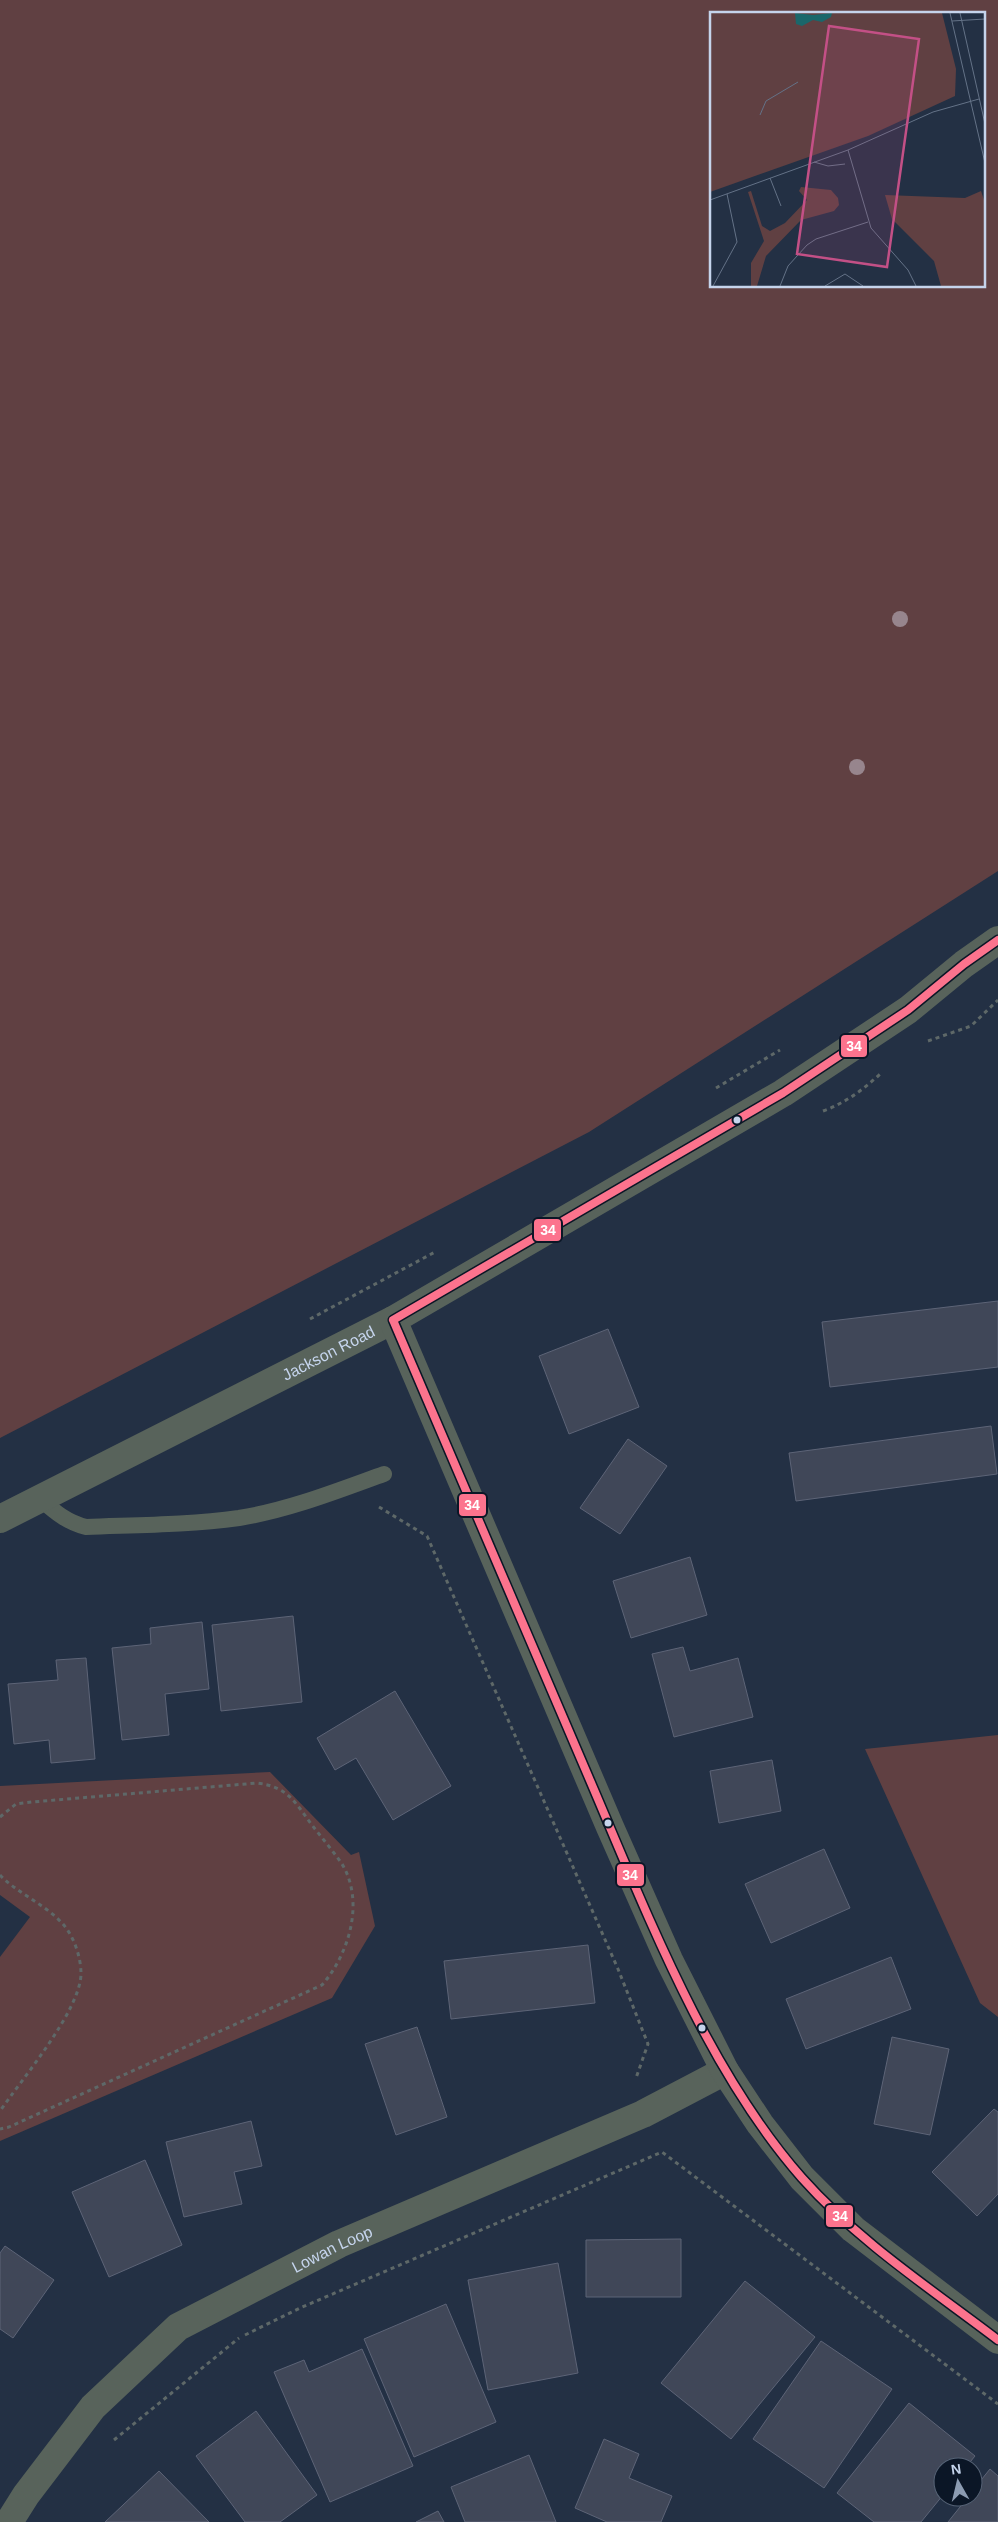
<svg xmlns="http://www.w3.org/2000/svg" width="998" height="2522" viewBox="0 0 998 2522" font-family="Arial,sans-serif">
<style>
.green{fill:#604042;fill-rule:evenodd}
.building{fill:#404758;stroke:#5d6477}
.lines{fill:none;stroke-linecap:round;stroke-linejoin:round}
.path{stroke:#5e6868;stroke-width:3;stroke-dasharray:4 4;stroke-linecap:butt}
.service{stroke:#58635b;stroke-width:16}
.minor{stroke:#58635b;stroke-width:28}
.tertiary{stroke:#58635b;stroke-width:28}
.bus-1-casing{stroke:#0b1626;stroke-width:11}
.bus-1{stroke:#fc738d;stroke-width:8}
.tree{fill:#97858d}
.bus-dot{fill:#c5d4ec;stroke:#0b1626;stroke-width:2}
.labels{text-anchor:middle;stroke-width:5;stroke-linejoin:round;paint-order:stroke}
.street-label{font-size:16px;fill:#c5d4ec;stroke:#0b1626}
.inset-road{fill:none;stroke:#647287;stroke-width:1}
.view{fill:#c35086;fill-opacity:0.15;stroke:#c35086;stroke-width:2.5}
.inset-edge{fill:none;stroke:#c5d4ec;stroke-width:2.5}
.line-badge{stroke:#0b1626;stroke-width:2}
.badge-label{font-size:14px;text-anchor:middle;font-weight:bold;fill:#fff}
</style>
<rect width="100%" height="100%" fill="#233044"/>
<path class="green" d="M0 0H998V871L589 1132 0 1438ZM712 14H984V286H712Z
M998 1735V2017L980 2003 865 1749Z
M270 1772 351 1855 359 1852 375 1926 332 1998 0 2141V1957L30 1917 0 1895V1786Z"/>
<path class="building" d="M998 1301V1367L830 1387 822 1322Z
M608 1329 639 1407 569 1434 539 1356Z
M991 1426 997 1474 796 1501 789 1453Z
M628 1439 667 1466 620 1534 580 1508Z
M690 1557 707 1615 631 1638 613 1581Z
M293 1616 302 1702 221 1711 212 1625Z
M202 1622 209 1689 165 1694 169 1735 122 1740 112 1648 151 1644 150 1628Z
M683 1647 690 1671 738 1658 753 1717 674 1737 652 1654Z
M86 1658 95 1759 51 1763 49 1740 14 1744 8 1684 58 1680 56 1660Z
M395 1691 451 1786 393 1820 356 1758 335 1770 317 1738Z
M772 1760 781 1811 719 1823 710 1771Z
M824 1849 850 1908 771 1943 745 1884Z
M588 1945 595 2003 451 2019 444 1961Z
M891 1957 911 2009 806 2049 786 1999Z
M417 2027 447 2117 396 2135 365 2044Z
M892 2037 949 2049 930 2135 874 2124Z
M994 2109 998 2112V2194L977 2216 932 2172Z
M251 2121 262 2166 234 2172 242 2204 184 2217 166 2142Z
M145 2160 182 2245 109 2277 72 2192Z
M681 2239V2297H586V2240Z
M5 2246 54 2280 13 2338 0 2329V2253Z
M558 2263 578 2373 488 2390 468 2280Z
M745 2281 815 2337 731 2439 661 2383Z
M446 2304 496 2422 414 2457 364 2339Z
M821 2341 892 2389 824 2488 753 2439Z
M362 2349 413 2466 330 2502 274 2372 304 2360 309 2372Z
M909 2403 975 2456 966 2467H943V2495L921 2522H874L837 2493Z
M256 2411 317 2495 280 2522H245L196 2456Z
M604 2439 639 2454 629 2478 672 2496 661 2522H607L575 2508Z
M529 2455 556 2522H465L451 2487Z
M990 2469 998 2476V2522H948L968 2497H973V2490Z
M159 2471 209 2522H105Z
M438 2511 444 2522H416Z"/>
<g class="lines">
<path class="path" d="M928 1041 971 1026 998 1000
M716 1088 780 1050
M823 1111C845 1103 863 1090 880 1074
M310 1319 435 1252
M379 1507 427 1536 618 1969 648 2044 636 2078
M0 1817 16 1804 32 1802 257 1783C288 1787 294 1801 312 1825 322 1838 333 1851 342 1864 365 1902 349 1954 322 1985L9 2127 0 2129
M0 1875C17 1893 43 1903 61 1922 73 1934 81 1956 81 1974 80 2011 22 2079 0 2111
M245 2335 300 2308 662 2152 998 2404
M114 2440 239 2338"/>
<path class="service" d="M39 1498C54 1511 66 1522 86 1527 137 1525 188 1525 239 1518 289 1510 337 1491 384 1474"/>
<g class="minor">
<path id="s1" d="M0 1519 393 1320"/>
<path id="s2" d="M9 2522 26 2495 93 2407 178 2327 339 2244 643 2114 725 2071"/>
</g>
<path class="tertiary" d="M998 940 964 964 908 1010 783 1093 393 1320 610 1827 669 1960 725 2071 760 2124 802 2178 853 2229 998 2340"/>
<g class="bus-1-casing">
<path id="bus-1" d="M393 1320C458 1473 524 1625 589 1778 646 1911 706 2069 802 2178 858 2241 931 2289 998 2340
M393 1320 783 1093 908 1010 964 964 998 940"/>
</g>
<use href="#bus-1" class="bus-1"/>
</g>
<g class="tree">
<circle cx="900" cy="619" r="8"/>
<circle cx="857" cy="767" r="8"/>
</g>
<g class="bus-dot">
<circle cx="737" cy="1120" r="4.5"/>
<circle cx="608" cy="1823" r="4.5"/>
<circle cx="702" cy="2028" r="4.5"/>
</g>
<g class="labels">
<g class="street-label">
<text dy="6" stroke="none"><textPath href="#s1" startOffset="368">Jackson Road</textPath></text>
<text dy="6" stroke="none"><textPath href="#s2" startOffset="432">Lowan Loop</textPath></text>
</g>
</g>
<g transform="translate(710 12)">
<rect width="275" height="275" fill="#233044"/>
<path d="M0 1H232L246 57 245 84 158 124 0 180ZM91 175 121 178 128 186 129 193 124 199 91 208 56 244 47 274H41V251L54 229 38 180 41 179 52 214 60 219 75 211 97 188 89 179ZM271 179 275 191V274H231L224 249 182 207 175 183 255 186Z" fill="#604042"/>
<path d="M85 1 103 3 122 1 121 5 112 10 103 8 92 14 86 12Z" fill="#1a676b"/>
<path class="inset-road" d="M240 1 275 151M250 1 275 112M242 9 275 7M50 103 56 89 88 70M138 138 161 216 198 258 206 274M104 150 118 154 135 152M60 166 71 194M0 188 138 138 223 100 269 87M3 274 27 230 17 182M70 274 78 254 97 233 106 227 158 210M115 274 135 262 153 274"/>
<path class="view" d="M119 14 209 27 177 255 87 242Z"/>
<rect width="275" height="275" class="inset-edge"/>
</g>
<g class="line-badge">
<rect x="840" y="1034" width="28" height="24" rx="5" fill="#fc738d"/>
<rect x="533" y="1218" width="29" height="24" rx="5" fill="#fc738d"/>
<rect x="458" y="1493" width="29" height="24" rx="5" fill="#fc738d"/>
<rect x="616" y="1863" width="29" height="24" rx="5" fill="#fc738d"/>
<rect x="825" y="2204" width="29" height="24" rx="5" fill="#fc738d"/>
</g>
<g class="badge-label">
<text x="854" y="1051">34</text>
<text x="548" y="1235">34</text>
<text x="472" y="1510">34</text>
<text x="630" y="1880">34</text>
<text x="840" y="2221">34</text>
</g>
<g transform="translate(958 2482) rotate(352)"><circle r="24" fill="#0b1626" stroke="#556275"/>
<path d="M0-4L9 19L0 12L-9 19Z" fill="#8c9bb1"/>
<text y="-8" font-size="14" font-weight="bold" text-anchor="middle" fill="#c5d4ec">N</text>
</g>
</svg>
